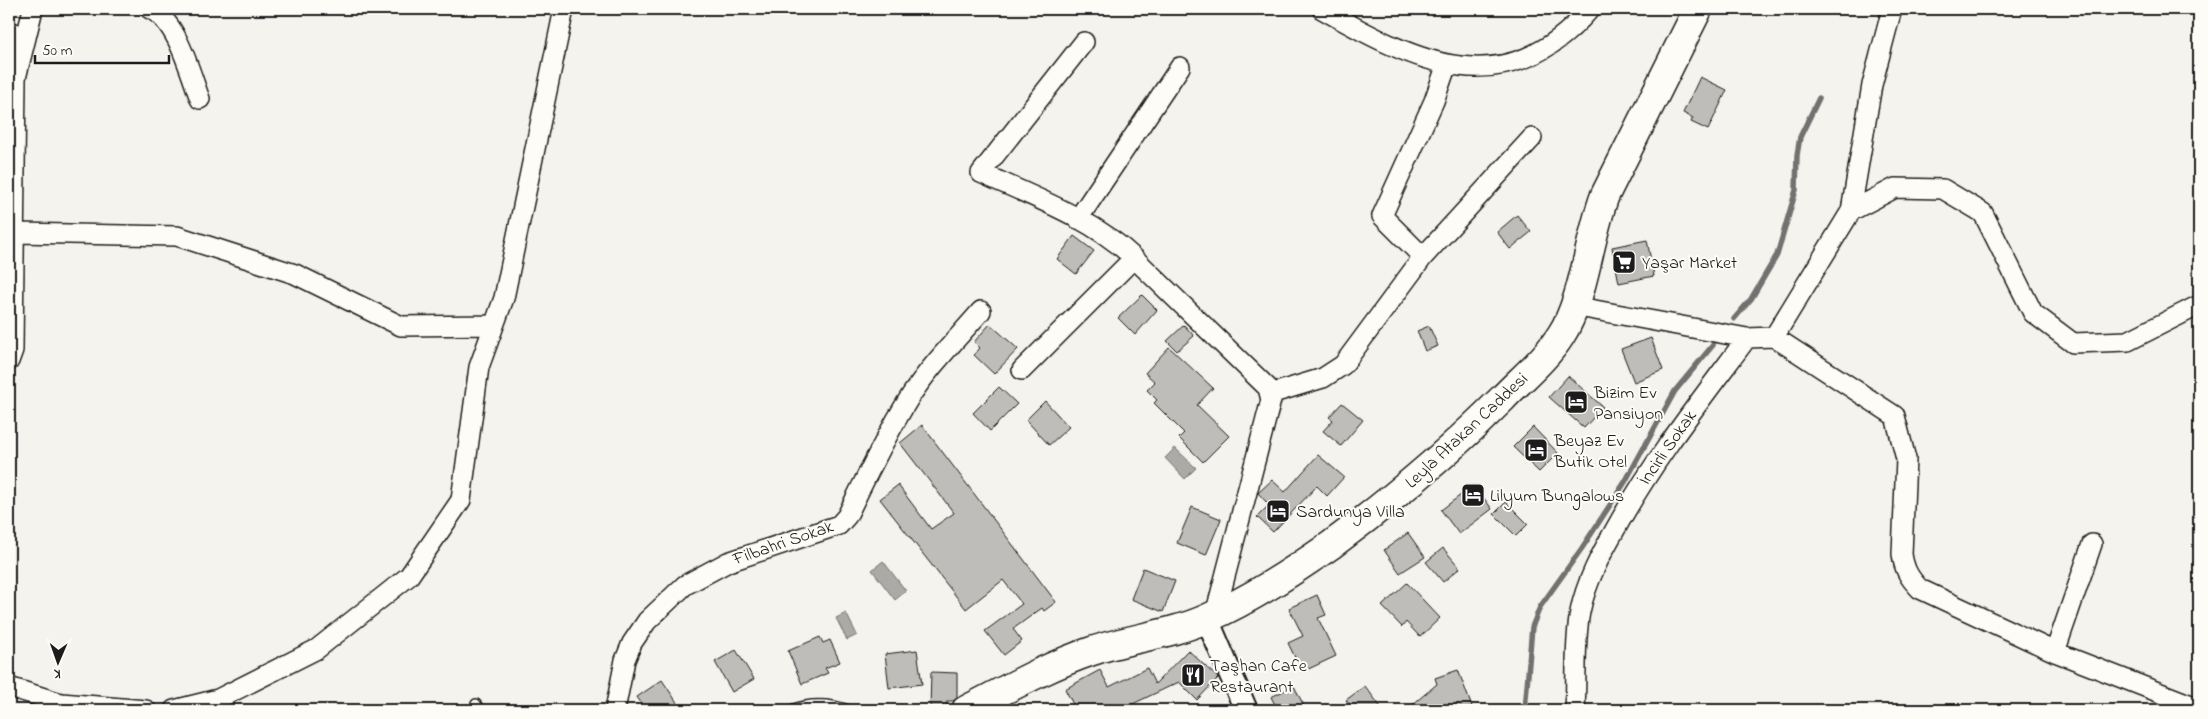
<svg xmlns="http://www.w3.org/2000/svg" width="2208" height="719" viewBox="0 0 2208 719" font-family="'Indie Flower',sans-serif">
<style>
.water{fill:#abaaa6;stroke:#72716f}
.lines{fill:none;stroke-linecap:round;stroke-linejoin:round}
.stream{stroke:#72716f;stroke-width:5.5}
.building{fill:#bebdba;stroke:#1c1c1c}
.service-casing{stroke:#1c1c1c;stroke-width:12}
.minor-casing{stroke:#1c1c1c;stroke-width:22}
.tertiary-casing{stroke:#1c1c1c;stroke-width:26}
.primary-casing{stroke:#1c1c1c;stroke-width:31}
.service{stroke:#fdfcf7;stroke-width:9}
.minor{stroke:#fdfcf7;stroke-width:19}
.tertiary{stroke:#fdfcf7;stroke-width:22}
.primary{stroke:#fdfcf7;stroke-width:28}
.labels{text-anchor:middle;stroke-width:4;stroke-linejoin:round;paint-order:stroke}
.poi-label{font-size:18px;fill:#1c1c1c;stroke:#fdfcf7;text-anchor:start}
.street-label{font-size:18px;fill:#1c1c1c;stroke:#fdfcf7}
</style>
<rect width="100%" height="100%" fill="#f4f3ee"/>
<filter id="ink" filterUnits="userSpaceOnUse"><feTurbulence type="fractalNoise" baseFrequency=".02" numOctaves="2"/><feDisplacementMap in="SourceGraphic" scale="10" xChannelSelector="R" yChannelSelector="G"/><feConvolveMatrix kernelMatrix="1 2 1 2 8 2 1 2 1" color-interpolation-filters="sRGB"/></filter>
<g filter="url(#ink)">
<path class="water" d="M1175 448 1196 468 1185 479 1165 458Z
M883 561 906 591 895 600 872 570Z
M846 613 857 635 847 640 836 618Z"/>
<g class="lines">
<path class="stream" d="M1734 319 1751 299 1777 255 1796 190 1797 155 1800 137 1819 98
M1525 710 1532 627 1540 607 1582 548 1625 482 1675 391 1713 345"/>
</g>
<path class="building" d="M1700 77 1727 90 1708 130 1691 122 1693 118 1683 113Z
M1517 215 1531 232 1510 249 1497 232Z
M1074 236 1094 251 1076 274 1057 259Z
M1647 240 1654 276 1619 283 1612 247Z
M1142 295 1157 310 1135 335 1118 318Z
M990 324 1018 349 994 374 974 355 980 348 974 342Z
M1184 325 1194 336 1177 351 1167 341Z
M1429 326 1438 346 1425 351 1417 331Z
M1651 338 1663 370 1634 382 1621 349Z
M1169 347 1213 388 1197 405 1229 436 1203 462 1179 438 1184 433 1154 403 1157 400 1147 390 1155 382 1145 373Z
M1568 376 1603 407 1584 428 1549 397Z
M999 387 1017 404 990 431 973 413Z
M1045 401 1069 427 1049 445 1026 420Z
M1342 403 1363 420 1341 446 1323 431 1333 420 1329 417Z
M922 425 1056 602 1044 611 1042 608 1013 629 1022 641 1004 655 985 631 1022 604 1003 580 966 609 880 499 898 485 931 529 954 513 900 443Z
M1533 427 1558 453 1539 472 1513 447Z
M1318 455 1344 477 1327 496 1317 486 1273 532 1257 517 1269 505 1258 493 1272 480 1285 492Z
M1474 485 1492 509 1459 534 1441 510Z
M1506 502 1528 524 1516 536 1494 514Z
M1192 507 1221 519 1206 555 1177 543Z
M1408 533 1425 557 1400 573 1384 550Z
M1443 548 1460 568 1443 582 1426 562Z
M1143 568 1175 581 1163 612 1131 599Z
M1407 583 1440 618 1420 637 1406 622 1402 627 1382 606Z
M1317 595 1326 615 1318 618 1336 656 1302 672 1288 643 1303 636 1289 608Z
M820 637 823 643 830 640 840 662 825 668 828 673 802 684 788 651Z
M736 650 754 679 732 692 715 662Z
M917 650 922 684 889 688 885 654Z
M1188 650 1218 678 1197 700 1179 682 1120 710H1076L1065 689 1100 670 1109 687 1147 668 1155 684Z
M1458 670 1472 707 1462 710H1406L1437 684 1435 678Z
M931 672 957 673V698L953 701H947V708H930Z
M662 680 678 704 669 710H646L637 697Z
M1294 686 1306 710H1278L1271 697Z
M1365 686 1383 710H1354L1346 700Z"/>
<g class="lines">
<g class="service-casing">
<path id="service" d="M476 704 480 710
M791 710C808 703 830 703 848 710"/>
</g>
<g class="minor-casing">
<path id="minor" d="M150 9C177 20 190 73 200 99
M1322 9C1417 63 1505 107 1590 9
M9 31 26 38
M1084 42 981 173C1033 197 1092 218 1134 258L1268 388 1271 400 1215 615
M1851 211 1872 85 1892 9
M1078 219 1180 67
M16 233 177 236 295 274 401 326 494 325
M1423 257 1532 138
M1573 306 1747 338 1774 337 1851 211 1895 188 1943 189 1983 213 2033 313 2073 343 2128 341 2199 305
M1774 337 1895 416 1906 459 1902 554C1904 569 1909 578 1920 589L2055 652 2199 708
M9 361 13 350 16 78 33 9
M1022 370 1134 258
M1270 394 1323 378 1343 365 1423 257 1382 216 1434 101 1447 64
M2055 652 2092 544
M9 687 61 703 146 710
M174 710 218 699 317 649 409 576 461 500 479 367 504 298 564 9
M615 710 625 660 632 643 647 621 685 585 728 562 839 525 847 516C866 477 885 437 908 400 928 368 956 340 981 311
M1575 710C1577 678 1574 644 1580 612 1586 582 1601 554 1616 528 1654 459 1700 401 1747 338"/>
</g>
<g class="tertiary-casing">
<path id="tertiary" d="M1207 619 1246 710"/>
</g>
<g class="primary-casing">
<path id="primary" d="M966 710C1007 689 1048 666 1092 651 1129 638 1171 635 1208 618 1251 599 1292 572 1331 545 1392 500 1449 452 1502 399 1521 379 1546 359 1561 335 1584 300 1589 237 1605 195L1698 9"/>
</g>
<use href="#service" class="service"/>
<use href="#minor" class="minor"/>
<use href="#tertiary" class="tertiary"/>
<use href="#primary" class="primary"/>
</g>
</g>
<defs>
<g id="supermarket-square" transform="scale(1.25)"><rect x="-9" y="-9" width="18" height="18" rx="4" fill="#1c1c1c" stroke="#fdfcf7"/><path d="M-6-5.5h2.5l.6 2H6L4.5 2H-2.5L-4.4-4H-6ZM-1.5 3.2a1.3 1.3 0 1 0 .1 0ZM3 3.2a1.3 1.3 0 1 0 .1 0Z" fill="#fff"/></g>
<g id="hotel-square" transform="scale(1.25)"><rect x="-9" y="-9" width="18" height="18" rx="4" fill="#1c1c1c" stroke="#fdfcf7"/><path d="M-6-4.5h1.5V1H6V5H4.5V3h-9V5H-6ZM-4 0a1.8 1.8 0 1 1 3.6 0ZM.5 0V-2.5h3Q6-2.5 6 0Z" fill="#fff"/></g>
<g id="restaurant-square" transform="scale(1.25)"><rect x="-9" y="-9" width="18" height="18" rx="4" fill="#1c1c1c" stroke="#fdfcf7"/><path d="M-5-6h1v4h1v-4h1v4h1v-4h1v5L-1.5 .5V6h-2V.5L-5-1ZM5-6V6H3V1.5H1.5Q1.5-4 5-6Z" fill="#fff"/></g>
</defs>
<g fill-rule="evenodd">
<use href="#supermarket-square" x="1624" y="262"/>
<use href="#hotel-square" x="1576" y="402"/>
<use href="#hotel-square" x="1536" y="450"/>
<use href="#hotel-square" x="1473" y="495"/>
<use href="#hotel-square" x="1278" y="511"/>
<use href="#restaurant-square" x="1193" y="675"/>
</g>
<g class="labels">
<g class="poi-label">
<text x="1642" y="268">Yaşar Market</text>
<text x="1594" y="398">Bizim Ev<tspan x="1594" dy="21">Pansiyon</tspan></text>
<text x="1554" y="446">Beyaz Ev<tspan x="1554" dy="21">Butik Otel</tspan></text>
<text x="1490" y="501">Lilyum Bungalows</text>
<text x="1296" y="517">Sardunya Villa</text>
<text x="1210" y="671">Taşhan Cafe<tspan x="1210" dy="21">Restaurant</tspan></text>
</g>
<g class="street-label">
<text transform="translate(1466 430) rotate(-43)" y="6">Leyla Atakan Caddesi</text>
<text transform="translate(1667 447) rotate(-55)" y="6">İncirli Sokak</text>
<text transform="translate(783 542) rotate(-19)" y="6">Filbahri Sokak</text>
</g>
</g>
<rect width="2208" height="719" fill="none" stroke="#fdfcf7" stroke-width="30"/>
<rect x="15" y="15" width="2178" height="689" fill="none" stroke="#1c1c1c" stroke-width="2" filter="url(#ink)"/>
<g transform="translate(58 662) rotate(182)" stroke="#fdfcf7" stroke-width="4" paint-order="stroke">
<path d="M0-4L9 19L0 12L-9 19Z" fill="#1c1c1c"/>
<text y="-8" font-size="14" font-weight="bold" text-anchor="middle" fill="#1c1c1c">K</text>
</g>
<path d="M35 55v8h134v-8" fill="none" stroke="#1c1c1c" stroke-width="2.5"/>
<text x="42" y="55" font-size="15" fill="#1c1c1c" stroke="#fdfcf7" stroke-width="4" paint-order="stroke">50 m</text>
</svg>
